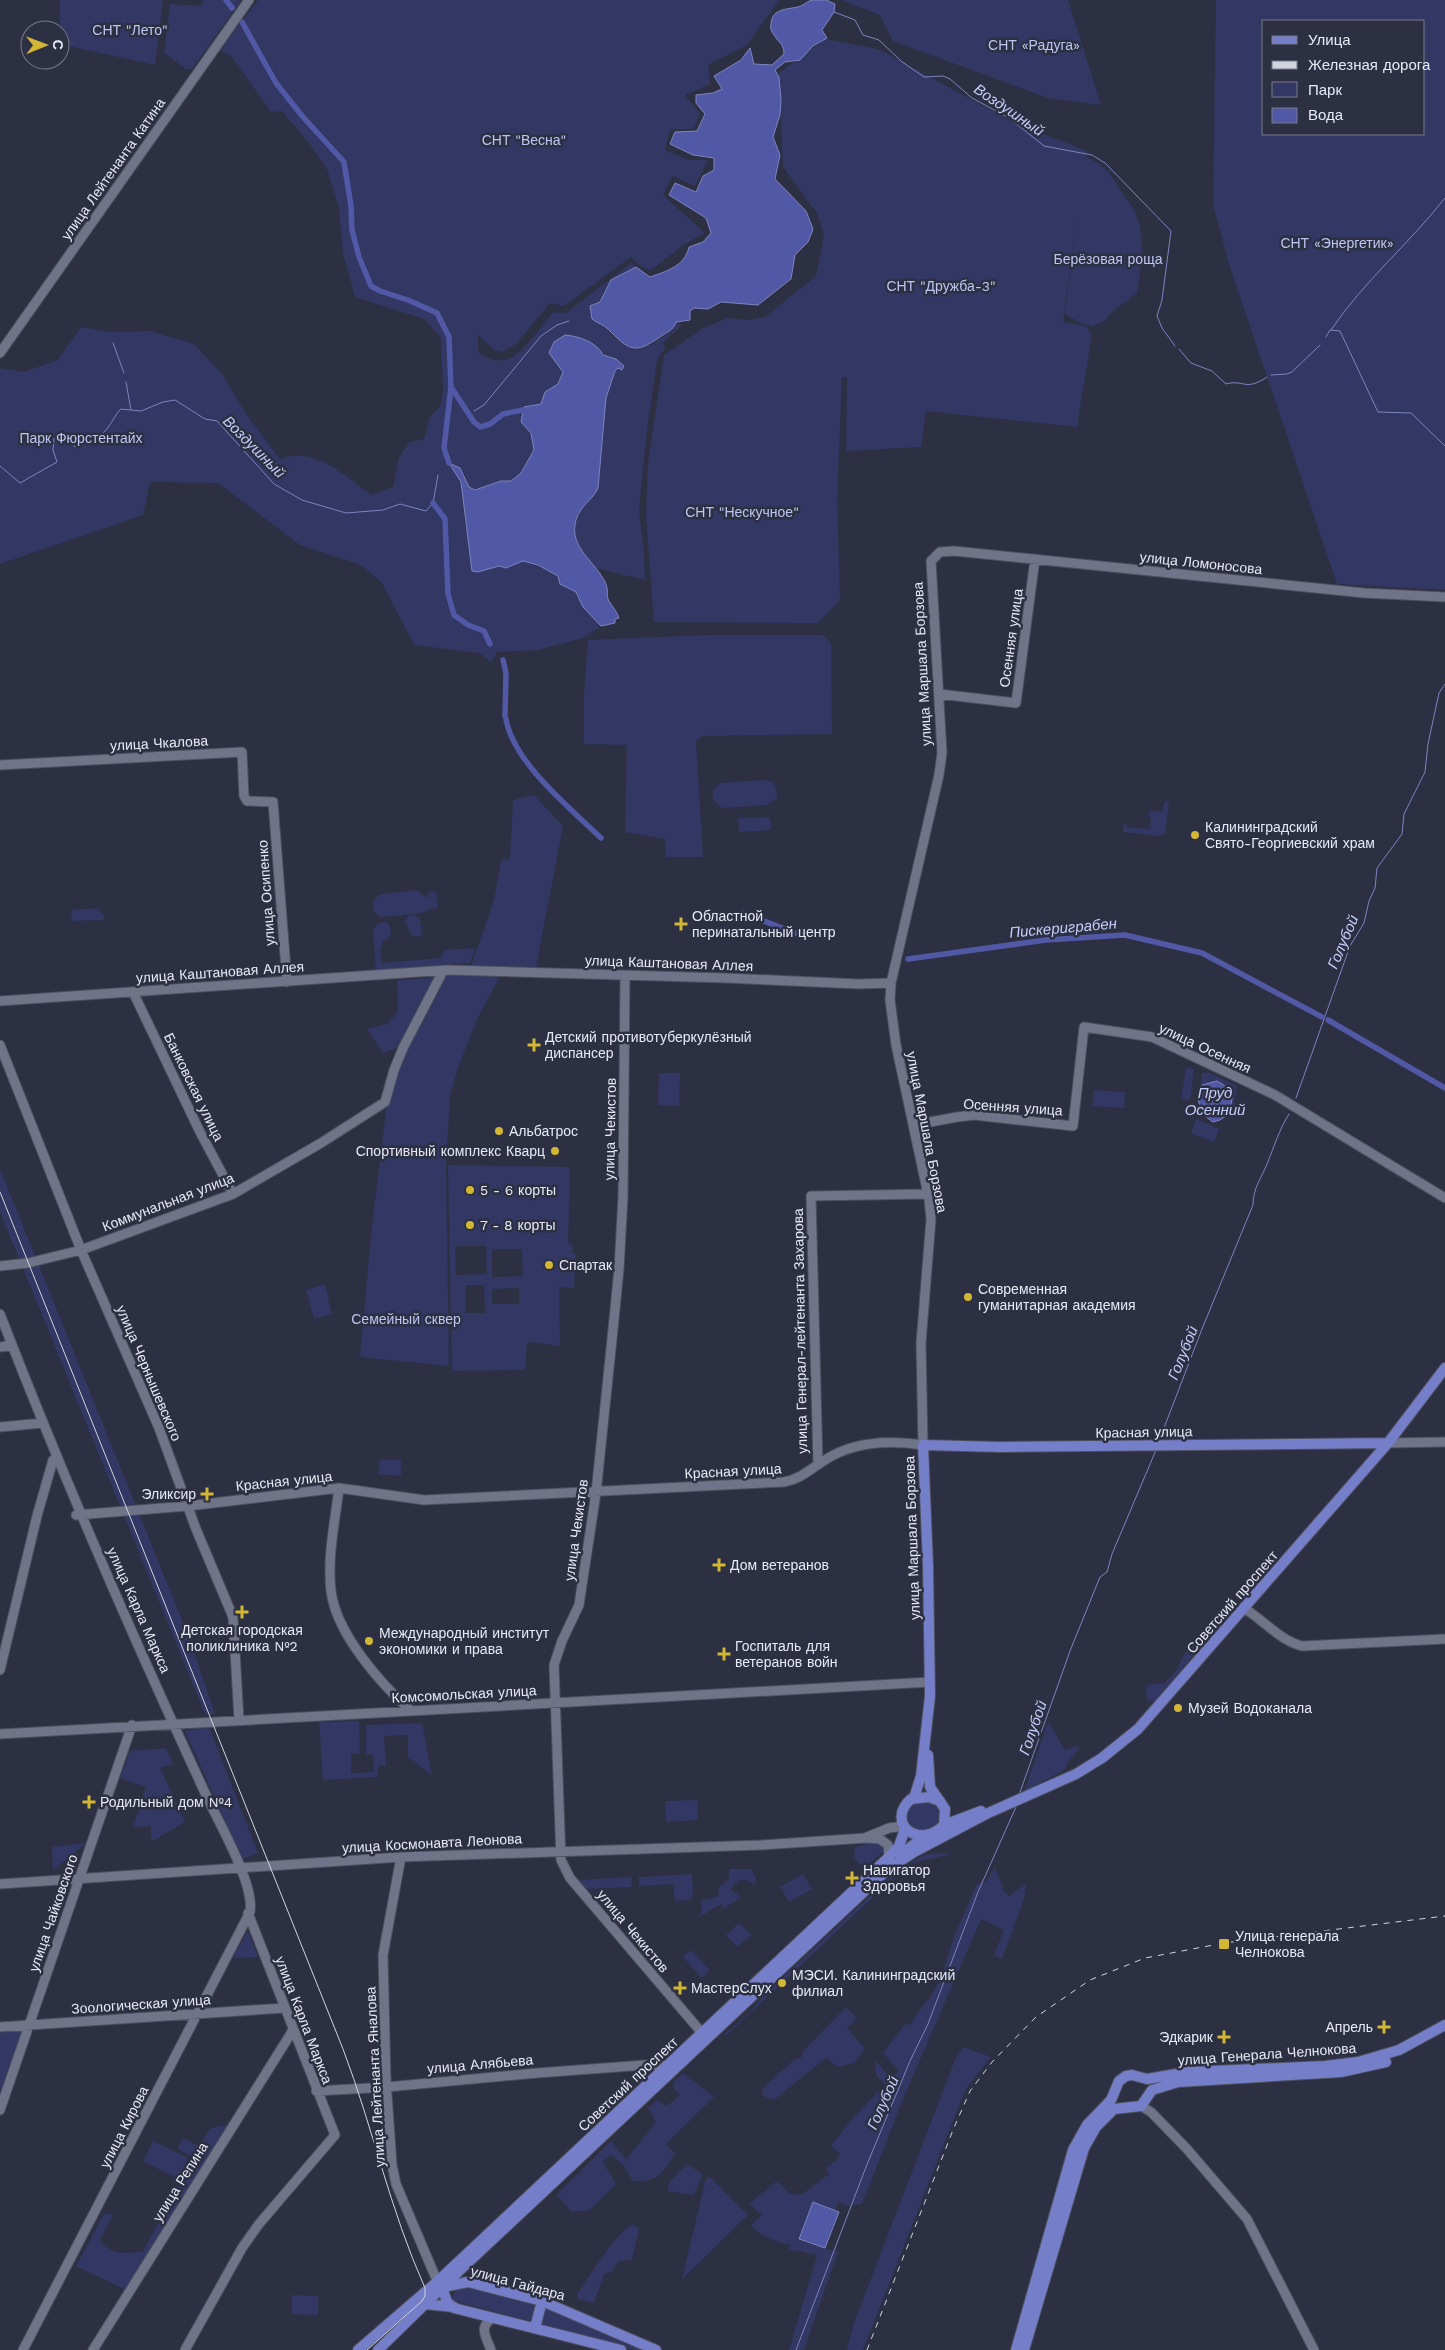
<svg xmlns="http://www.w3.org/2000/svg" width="1445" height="2350" viewBox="0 0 1445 2350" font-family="'Work Sans',sans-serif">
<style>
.green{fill:#323763;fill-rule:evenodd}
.water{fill:#5159a6;stroke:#7e84be}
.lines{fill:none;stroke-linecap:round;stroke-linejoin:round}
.stream{stroke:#7e84be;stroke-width:1}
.canal{stroke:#5159a6;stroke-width:5.5}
.secondary-casing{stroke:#4c4f5d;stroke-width:11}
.primary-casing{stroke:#4c4f5d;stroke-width:12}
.secondary{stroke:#707489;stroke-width:9}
.primary{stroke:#757ec9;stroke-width:10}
.tram{stroke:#d1d4df;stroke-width:1}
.rail{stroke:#d1d4df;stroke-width:1;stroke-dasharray:6 6;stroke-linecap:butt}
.poi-dot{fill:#d2b736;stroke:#2d3042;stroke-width:2}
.labels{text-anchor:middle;stroke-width:5;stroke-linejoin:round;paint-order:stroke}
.park-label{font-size:14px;fill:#bdc5f1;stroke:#2d3042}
.street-label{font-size:14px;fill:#e7eaf5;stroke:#2d3042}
.poi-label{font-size:14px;fill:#e7eaf5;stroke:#2d3042;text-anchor:start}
.water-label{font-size:15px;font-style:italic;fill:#c5cdf9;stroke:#2d3042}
</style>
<rect width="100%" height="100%" fill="#2d3042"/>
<path class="green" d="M60 0H163L155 65 60 44Z
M203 0H241L192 69H186L164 53 170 4 201 6Z
M258 0H779L747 45 708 65 710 84 685 95 700 114 694 129H670L665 150 689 160H708L695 186 672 176 663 195 705 233 682 246 650 271 638 264 631 257 564 306 550 303 516 344 503 352 494 350 478 335V352C515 379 531 334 554 312L566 313 632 262 636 267C604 284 600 288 600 325L606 327 615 338 632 348 650 345 673 330 676 322 682 325 663 343 665 348 657 360 646 437 639 510 644 552 645 580 595 568 578 546 574 533V528L581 510 588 499 600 461 606 398 614 374 620 363 609 356 549 352 563 373 558 384 545 392 541 404 533 406 521 422 531 433 534 450 521 473 511 481H501L475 490 469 488 465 475 449 463 461 482 465 523 478 572 499 566 506 568 523 561 538 565 558 576 560 584 576 592 583 607 601 626 583 638 538 650 497 652 491 662 479 653 414 645 382 583 361 565 300 545 218 483 150 482 143 515 0 564V368L24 372 58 360 81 327 111 332 150 331 194 344 223 375 246 414 280 459C315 446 345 476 372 495L393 487 399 457 410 442 424 439 430 417 441 405 443 390 441 338 424 319 355 297 343 253 339 208 327 169 309 143 282 111 271 112 232 57 220 50Z
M841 0H1068L1101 105 1048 98 893 41 880 15Z
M1216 0H1445V590L1337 584 1230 267 1213 205ZM1264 21H1424V134H1264Z
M825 39 878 49 1015 123 1087 151 1086 157C1102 163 1111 173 1119 188 1123 196 1130 202 1134 210 1147 237 1141 265 1137 293L1112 312 1106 320 1093 326 1080 323 1065 314 1077 217 1063 322 1086 326 1092 334 1077 427 926 411 921 447 846 451 847 377H842L837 498 840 600 818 623 654 622 646 515 648 463 664 355 702 329 727 318 748 320 765 317 816 276 824 235 817 213 783 167 779 73Z
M706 635H823L831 643 832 734 702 736 696 741 703 857H666L665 839 625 832 627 745 584 744V695L588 640Z
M764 780 774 783 778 797 767 805 722 808 713 800V790L720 783Z
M534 795 563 826 536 967H505L478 1017 459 1065 450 1096 446 1164 449 1366 360 1357 371 1235 387 1103 400 1063 444 975H468L494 900 501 860 510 859 513 800Z
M1165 801H1169L1165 834 1160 836 1123 832V826L1125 823H1127V827L1150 829 1151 817H1148L1149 810 1162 812Z
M770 817 771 830 739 832 738 818Z
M417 890 427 898 429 892H436L438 907 418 914 380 917 373 910V900L381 894Z
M97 908 104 915V920L71 921 72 910Z
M415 915 420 919 422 934 417 937 411 935 405 921 408 916Z
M385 921 389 924 391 931 389 938 383 941 380 951 382 963 440 958 445 950 475 948 470 963 447 964 435 968 376 971 373 930 377 924Z
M433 978 436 980 402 1046 383 1053 367 1029 387 1024 398 1012 397 980Z
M1186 1068 1194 1069 1190 1100 1181 1099Z
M659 1073H680L679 1106 658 1105Z
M1202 1073H1210L1237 1086 1233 1110 1216 1107 1199 1099Z
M1094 1090 1125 1092 1124 1108 1092 1106Z
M1196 1119 1219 1129 1214 1142 1191 1133Z
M448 1165 570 1167 568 1244 573 1245 572 1252 576 1255 574 1288 559 1287 560 1346 531 1342 527 1344 525 1370 452 1371ZM455 1246H486L487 1274 456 1275ZM492 1249H522L523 1276 492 1277ZM484 1285 485 1313H466V1285ZM519 1288V1304H492V1289Z
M0 1169 190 1640 215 1714H205L0 1212Z
M325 1284 332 1314 314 1319 306 1290Z
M380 1459 401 1460V1476L378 1474Z
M1202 1640V1645L1155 1701 1147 1700 1146 1688 1151 1684H1164C1168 1679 1175 1673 1178 1667 1184 1655 1186 1645 1202 1640Z
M359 1721 360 1754H351V1773L374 1772 373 1754H366V1725L422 1723 432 1775 408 1757V1735L384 1736 386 1766H378V1777L323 1780 319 1722Z
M1048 1722 1065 1750 1077 1746 1079 1749 1068 1762 1066 1769 1024 1792Z
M209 1727 258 1853 242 1859 185 1731Z
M166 1748 173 1764 160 1768 185 1822 151 1842V1826L133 1827 146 1787 120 1778 130 1751Z
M697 1800 698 1820 666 1822 665 1801Z
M917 1801H931L940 1807 942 1819 932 1830 914 1831 907 1821 909 1809Z
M879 1841 885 1848 884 1851 866 1866H861L854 1857 855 1847Z
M85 1843V1844L53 1871 52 1847Z
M938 1853 952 1854 912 1863 893 1878 726 2036 724 2035 750 2012 766 1993 891 1876 923 1855Z
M995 1867 1004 1891 1009 1896 1026 1883 1024 1899 1002 1959 994 1955 1004 1930 981 1919 903 2099 862 2204 846 2206 839 2201 835 2211 813 2203 799 2239 797 2240 838 2252 804 2350H789L817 2255 788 2249 791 2245C775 2242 762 2237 751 2225L762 2215 749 2204 777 2181 789 2193 801 2195 829 2174 826 2168 837 2160 840 2153 831 2146 850 2121 885 2085 876 2075 875 2060 891 2078 899 2071 883 2053 906 2023 911 2025 917 2013 931 1996 942 1976 954 1937 977 1884 986 1881Z
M729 1869H752L756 1880 755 1885 745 1879 739 1880 730 1889 741 1897 723 1909 721 1904 699 1917 702 1910 701 1900 718 1897 719 1887 729 1879Z
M692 1874 693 1896 690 1900 675 1901 673 1884 639 1886V1877Z
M803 1874 812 1889 789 1902 780 1887Z
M631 1877 632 1887 586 1889 578 1880Z
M739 1923 751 1935 737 1947 726 1935Z
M248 1931 258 1957 233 1958 247 1932Z
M691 1950 710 1970 702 1978 683 1957Z
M846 2007 857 2018 847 2028 865 2049 854 2063 838 2067 826 2058 774 2100 763 2096 762 2089 795 2059 801 2058 804 2050Z
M22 2030 0 2094V2032Z
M963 2047 991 2057 967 2087 961 2101 863 2350H847L854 2323 956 2057Z
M683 2073 714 2097 666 2144 675 2154C661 2173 659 2183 633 2181L622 2164 611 2155 603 2162 616 2184 590 2210 572 2212 557 2196 559 2192 611 2141 626 2159 656 2122 648 2108 657 2100 667 2106 680 2095 673 2087 674 2082Z
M227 2125 145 2262 137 2271 126 2290 76 2266 104 2214H113L100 2240C111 2255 126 2254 143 2251L194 2158 177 2149 183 2138 200 2147C208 2131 206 2127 227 2125Z
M153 2141 188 2158 178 2179 143 2161Z
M687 2164 703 2174 694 2195 667 2191 670 2181Z
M710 2177 748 2215 682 2279 706 2178Z
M633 2224 639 2229 632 2260 618 2261 612 2272 604 2274 594 2303 578 2299 577 2294C590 2276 616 2232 633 2224Z
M474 2286 538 2304 534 2322 451 2300 457 2288Z
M292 2295 318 2296V2315L292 2314Z
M546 2307 645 2350H634L543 2326 540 2322 543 2310Z"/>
<path class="water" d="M811 0H826L835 4 834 12 822 30 827 38 813 46 800 60 785 62 775 70 779 77 781 100 780 115 773 137 780 155 775 179 806 211 813 229 808 242 795 255 791 279 758 305 721 302 708 309 694 308 690 311V320L676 322C673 331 668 331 660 337 634 355 629 350 608 329 604 325 597 323 592 319L590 306 600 302 611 280 636 267 650 277C667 271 685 266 689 247L703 242 711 233 706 218 669 195 675 183 696 192 703 176 714 170V158L693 155 670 144 675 132 697 131 705 114 696 103V95L713 93 722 89 714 76 741 60 750 48 754 64 772 65 784 54C784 44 779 43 774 35 771 31 770 28 771 24 772 7 789 10 801 6 804 4 808 2 811 0Z
M565 335C578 336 597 342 603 355L616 359 624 366 622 370 618 368 615 371 606 398 598 488C593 500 581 504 576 520 568 548 596 561 606 584 608 589 607 596 608 599 608 601 617 611 619 618L615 619V623L601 626 583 607 576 592 560 584 558 576 538 565 523 561 506 568 499 566 478 572 472 571 461 482 449 463 460 468 469 487 475 490 501 481H511L521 473 534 450 531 433 521 422 524 407 541 404 545 392 558 384 563 372 549 353 554 342Z
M1217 1081 1230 1089 1232 1099 1229 1114 1220 1120 1213 1122 1202 1114 1198 1099 1202 1085Z
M813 2202 839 2212 825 2248 799 2239Z"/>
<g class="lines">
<path class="stream" d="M834 12 855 20 863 35 879 40 901 61 924 77 943 76 950 79 972 98 1009 118 1044 146 1092 155 1105 163 1171 231 1162 300 1157 316 1162 328 1175 346
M1331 330C1363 282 1409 244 1445 198
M1326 337 1330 330 1340 331 1378 412 1411 413 1445 446
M113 343 124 373
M1179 349 1191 363 1212 371 1226 384C1244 379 1245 392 1267 377
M1271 375 1287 374 1292 372 1320 345
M126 382 131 410
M474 411 484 405 541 336 557 325 569 321
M0 466 20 483 57 462 53 450 54 438 68 437 75 447C89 443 101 438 109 426 114 419 115 415 121 409L141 411 163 402 175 400 205 419 217 421 274 484 302 500 346 513 383 510 400 504 426 511 433 503 438 475
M1296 1098 1350 946 1364 923 1369 901 1375 888 1377 868 1402 834 1404 814 1425 772 1428 744 1439 693 1445 684
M1159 1441 1202 1329 1253 1205C1253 1188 1261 1179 1267 1164 1274 1147 1279 1130 1289 1114
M1019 1795 1070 1651 1100 1577 1107 1572 1112 1554 1156 1450
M796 2350 866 2167 910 2061 928 2024 978 1892 1016 1807"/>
<path class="canal" d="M226 0 232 8
M242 22 276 83 303 117 344 162 351 206 352 230 359 257 371 286 380 291 408 300 437 313 449 337 451 387 444 448 449 463
M451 387 474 422 480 427 490 424 503 414 523 410
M433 503 445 519 448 594 454 615 468 625 484 631 490 644
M503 660 506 673 505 716
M506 719C513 762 570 808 601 838
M743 913 798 934
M908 959 1046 940 1125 935 1202 953 1322 1017
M1328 1020 1445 1088"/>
<g class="secondary-casing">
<path id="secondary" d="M0 353 249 0
M939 694 1016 703 1035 559
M0 765 242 752 244 796 247 801 273 802 287 982
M625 976 623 1196 619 1269 612 1339 596 1493 579 1605 562 1641 554 1665 561 1860 570 1878 702 2033
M133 992 200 1132 233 1194
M0 1001 447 970 726 978 859 984 891 983
M0 1045 81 1250 159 1428 196 1529 233 1617 239 1720
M914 1125 957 1117 974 1115 1073 1126 1084 1027 1152 1037 1275 1095 1445 1198
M0 1266 28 1263 81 1250 233 1194 321 1143 385 1102 394 1070 403 1048 443 971
M0 1314C63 1477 133 1638 207 1797 219 1823 255 1885 250 1912L23 2350
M0 1347 12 1345
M0 1427 43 1423
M1388 1443 1445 1442
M818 1465 811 1196 928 1194
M339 1488C335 1522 327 1557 331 1591 336 1633 380 1683 410 1710
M76 1515 188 1506 339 1488 424 1500 784 1482C801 1479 810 1469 825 1460 854 1441 889 1440 923 1445L921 1343 931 1219 929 1199 896 1045 890 1000 891 983 939 775 942 753 931 561 940 552 954 551 1364 593 1445 597
M1245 1609C1265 1621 1279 1640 1302 1646L1445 1639
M0 1670 37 1516 53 1460
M0 1734 930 1682
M867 1837 889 1828 904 1826
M401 1857 383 1955 386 2080 392 2165 396 2184 435 2276 441 2285
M0 1884 401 1857 761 1845 865 1838 880 1839 888 1845 889 1857
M0 2027 284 2008
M316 2091 387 2087 537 2073 645 2065 667 2066
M1141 2106 1151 2112 1187 2149 1247 2219 1314 2350
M0 2110 132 1725
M93 2350 293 2030
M185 2350 242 2248 259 2224 335 2135 248 1913
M491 2350C486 2337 478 2326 493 2318"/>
</g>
<g class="primary-casing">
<path id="primary" d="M928 1755 930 1787 945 1809 944 1825C918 1851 885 1822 911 1799L929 1797 940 1801
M914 1798 921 1776 930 1696 928 1566 923 1445 1001 1447 1388 1443
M944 1825 981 1811
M900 1855 925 1836
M442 2287 447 2302 454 2308 621 2350
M443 2287 468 2282 542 2301 656 2350
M425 2304 454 2307
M535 2328 542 2301
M358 2350 438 2281 889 1857 899 1846 905 1829
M378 2350 459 2271 888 1869 914 1852 986 1814 1076 1774 1102 1758 1138 1729 1388 1443 1445 1368
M1016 2350 1073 2150 1087 2125 1111 2100 1119 2081 1126 2076 1132 2075 1147 2079 1188 2072 1325 2066 1358 2062 1399 2050 1445 2025
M1024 2350 1084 2148 1096 2127 1114 2109 1141 2106 1152 2090 1178 2082 1341 2072 1386 2062"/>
</g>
<use href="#secondary" class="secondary"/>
<use href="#primary" class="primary"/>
<path class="tram" d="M0 1192 343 2049C373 2128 390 2210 425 2288V2296L422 2301 367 2350"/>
<path class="rail" d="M867 2350 953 2130 970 2091 992 2062 1036 2017 1090 1980 1145 1958 1224 1943 1445 1916"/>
</g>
<g class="poi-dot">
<circle cx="1195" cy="835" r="5"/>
<path d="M678.5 916.5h5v5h5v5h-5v5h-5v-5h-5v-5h5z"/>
<path d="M531.5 1037.5h5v5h5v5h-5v5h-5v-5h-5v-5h5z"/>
<circle cx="499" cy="1131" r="5"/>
<circle cx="555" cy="1151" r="5"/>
<circle cx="470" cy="1190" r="5"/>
<circle cx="470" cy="1225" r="5"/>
<circle cx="549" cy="1265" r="5"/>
<circle cx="968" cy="1297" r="5"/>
<path d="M204.5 1486.5h5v5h5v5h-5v5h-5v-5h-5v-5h5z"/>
<path d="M716.5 1557.5h5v5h5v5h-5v5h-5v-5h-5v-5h5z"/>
<path d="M239.5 1604.5h5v5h5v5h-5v5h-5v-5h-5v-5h5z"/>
<circle cx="369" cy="1641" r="5"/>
<path d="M721.5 1646.5h5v5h5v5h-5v5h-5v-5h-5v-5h5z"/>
<circle cx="1178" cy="1708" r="5"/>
<path d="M86.5 1794.5h5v5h5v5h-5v5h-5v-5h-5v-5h5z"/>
<path d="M849.5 1870.5h5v5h5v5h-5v5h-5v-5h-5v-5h5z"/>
<rect x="1218" y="1938" width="12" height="12" rx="2.5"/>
<circle cx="782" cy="1983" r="5"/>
<path d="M677.5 1980.5h5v5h5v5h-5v5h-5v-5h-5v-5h5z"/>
<path d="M1381.5 2019.5h5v5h5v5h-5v5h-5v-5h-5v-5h5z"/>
<path d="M1221.5 2029.5h5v5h5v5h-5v5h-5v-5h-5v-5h5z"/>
</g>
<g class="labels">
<g class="park-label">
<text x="130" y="35">СНТ "Лето"</text>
<text x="1034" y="50">СНТ «Радуга»</text>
<text x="524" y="145">СНТ "Весна"</text>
<text x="1337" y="248">СНТ «Энергетик»</text>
<text x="1108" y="264">Берёзовая роща</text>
<text x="941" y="291">СНТ "Дружба-3"</text>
<text x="81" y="443">Парк Фюрстентайх</text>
<text x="742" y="517">СНТ "Нескучное"</text>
<text x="406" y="1324">Семейный сквер</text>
</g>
<g class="street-label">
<text transform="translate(113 169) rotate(-55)" y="5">улица Лейтенанта Катина</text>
<text transform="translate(1201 563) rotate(6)" y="5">улица Ломоносова</text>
<text transform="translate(1011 638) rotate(-82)" y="5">Осенняя улица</text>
<text transform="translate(922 664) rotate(-93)" y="5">улица Маршала Борзова</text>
<text transform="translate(159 743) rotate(-3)" y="5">улица Чкалова</text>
<text transform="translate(266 893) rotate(-94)" y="5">улица Осипенко</text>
<text transform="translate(669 963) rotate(2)" y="5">улица Каштановая Аллея</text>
<text transform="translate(220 972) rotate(-4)" y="5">улица Каштановая Аллея</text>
<text transform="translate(1205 1048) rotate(25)" y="5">улица Осенняя</text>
<text transform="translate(194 1087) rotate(64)" y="5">Банковская улица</text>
<text transform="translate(1013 1107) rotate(4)" y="5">Осенняя улица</text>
<text transform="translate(610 1129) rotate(-89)" y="5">улица Чекистов</text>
<text transform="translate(927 1132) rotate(79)" y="5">улица Маршала Борзова</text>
<text transform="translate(168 1202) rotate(-21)" y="5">Коммунальная улица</text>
<text transform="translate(800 1331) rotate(-91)" y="5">улица Генерал-лейтенанта Захарова</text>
<text transform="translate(149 1373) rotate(67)" y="5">улица Чернышевского</text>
<text transform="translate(1144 1432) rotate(-1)" y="5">Красная улица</text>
<text transform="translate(733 1471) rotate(-3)" y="5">Красная улица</text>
<text transform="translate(284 1481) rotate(-6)" y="5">Красная улица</text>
<text transform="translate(576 1530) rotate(-82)" y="5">улица Чекистов</text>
<text transform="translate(912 1538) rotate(-92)" y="5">улица Маршала Борзова</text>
<text transform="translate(1232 1602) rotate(-49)" y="5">Советский проспект</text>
<text transform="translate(139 1610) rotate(66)" y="5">улица Карла Маркса</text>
<text transform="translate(464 1694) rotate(-3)" y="5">Комсомольская улица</text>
<text transform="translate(432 1843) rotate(-3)" y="5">улица Космонавта Леонова</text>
<text transform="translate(53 1913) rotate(-71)" y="5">улица Чайковского</text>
<text transform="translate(633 1931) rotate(50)" y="5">улица Чекистов</text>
<text transform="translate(141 2004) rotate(-4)" y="5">Зоологическая улица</text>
<text transform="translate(304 2020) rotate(69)" y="5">улица Карла Маркса</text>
<text transform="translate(1267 2054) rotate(-4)" y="5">улица Генерала Челнокова</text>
<text transform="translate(480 2064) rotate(-5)" y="5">улица Алябьева</text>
<text transform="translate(375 2077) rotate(-93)" y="5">улица Лейтенанта Яналова</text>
<text transform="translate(628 2084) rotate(-43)" y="5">Советский проспект</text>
<text transform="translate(124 2127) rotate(-63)" y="5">улица Кирова</text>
<text transform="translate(180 2182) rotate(-58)" y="5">улица Репина</text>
<text transform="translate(518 2283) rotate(15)" y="5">улица Гайдара</text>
</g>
<g class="poi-label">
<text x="1205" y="832">Калининградский<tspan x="1205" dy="16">Свято-Георгиевский храм</tspan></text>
<text x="692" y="921">Областной<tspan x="692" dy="16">перинатальный центр</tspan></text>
<text x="545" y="1042">Детский противотуберкулёзный<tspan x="545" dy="16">диспансер</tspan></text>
<text x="509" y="1136">Альбатрос</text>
<text x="545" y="1156" text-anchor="end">Спортивный комплекс Кварц</text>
<text x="480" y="1195">5 - 6 корты</text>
<text x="480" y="1230">7 - 8 корты</text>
<text x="559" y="1270">Спартак</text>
<text x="978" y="1294">Современная<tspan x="978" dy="16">гуманитарная академия</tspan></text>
<text x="196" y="1499" text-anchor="end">Эликсир</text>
<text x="730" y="1570">Дом ветеранов</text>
<text x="242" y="1635" text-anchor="middle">Детская городская<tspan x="242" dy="16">поликлиника №2</tspan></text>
<text x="379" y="1638">Международный институт<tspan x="379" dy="16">экономики и права</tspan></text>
<text x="735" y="1651">Госпиталь для<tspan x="735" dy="16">ветеранов войн</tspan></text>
<text x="1188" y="1713">Музей Водоканала</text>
<text x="100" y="1807">Родильный дом №4</text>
<text x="863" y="1875">Навигатор<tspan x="863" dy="16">Здоровья</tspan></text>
<text x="1235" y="1941">Улица генерала<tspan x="1235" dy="16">Челнокова</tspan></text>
<text x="792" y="1980">МЭСИ. Калининградский<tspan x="792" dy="16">филиал</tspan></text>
<text x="691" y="1993">МастерСлух</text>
<text x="1373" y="2032" text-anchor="end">Апрель</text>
<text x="1213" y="2042" text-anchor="end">Эдкарик</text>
</g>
<g class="water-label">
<text transform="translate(1009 110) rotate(34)" y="5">Воздушный</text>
<text transform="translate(254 447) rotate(45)" y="5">Воздушный</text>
<text transform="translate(1063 928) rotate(-5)" y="5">Пискериграбен</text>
<text transform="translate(1343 942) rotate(-67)" y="5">Голубой</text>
<text x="1215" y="1098">Пруд<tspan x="1215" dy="17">Осенний</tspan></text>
<text transform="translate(1183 1353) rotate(-68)" y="5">Голубой</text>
<text transform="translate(1033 1728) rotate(-71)" y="5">Голубой</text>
<text transform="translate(883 2103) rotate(-66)" y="5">Голубой</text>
</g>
</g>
<rect x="1262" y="20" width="162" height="115" fill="#2d3042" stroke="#777a8a"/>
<rect x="1272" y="36" width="25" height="8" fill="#757ec9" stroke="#777a8a"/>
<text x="1308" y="45" font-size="15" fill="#e7eaf5">Улица</text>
<rect x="1272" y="61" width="25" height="8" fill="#d1d4df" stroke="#777a8a"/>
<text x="1308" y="70" font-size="15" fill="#e7eaf5">Железная дорога</text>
<rect x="1272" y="82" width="25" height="15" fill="#323763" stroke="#777a8a"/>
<text x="1308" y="95" font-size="15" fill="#e7eaf5">Парк</text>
<rect x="1272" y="108" width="25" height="15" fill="#5159a6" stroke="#777a8a"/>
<text x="1308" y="120" font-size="15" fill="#e7eaf5">Вода</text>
<g transform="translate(45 45) rotate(89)"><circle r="24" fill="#2d3042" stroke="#777a8a"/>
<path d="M0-4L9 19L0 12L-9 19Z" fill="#d2b736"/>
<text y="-8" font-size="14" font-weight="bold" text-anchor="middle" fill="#e7eaf5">С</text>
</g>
</svg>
